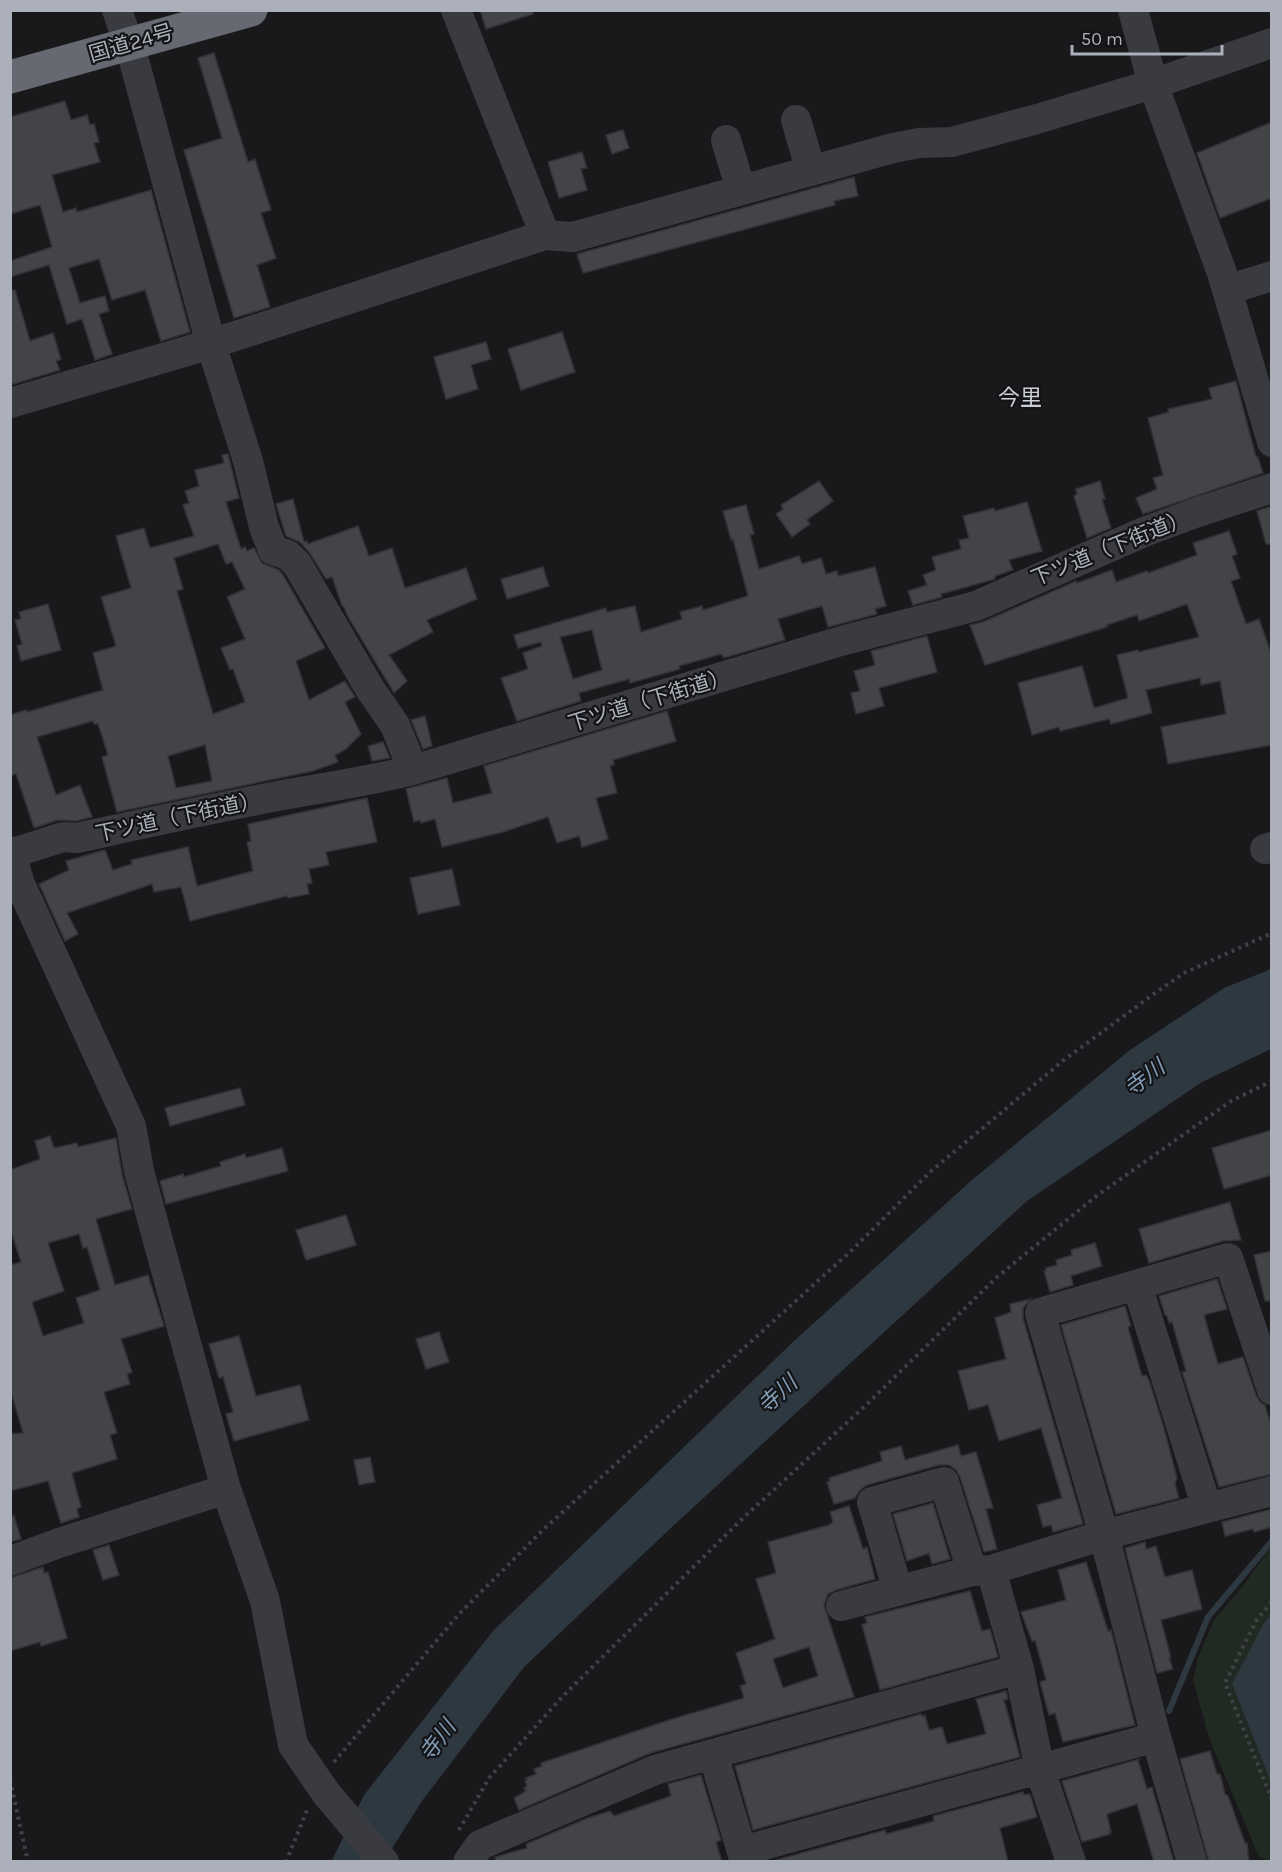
<svg xmlns="http://www.w3.org/2000/svg" width="1282" height="1872" viewBox="0 0 1282 1872" font-family="Karla,'Noto Sans JP',sans-serif">
<style>
.green{fill:#212a22}
.water{fill:#2e3840}
.lines{fill:none;stroke-linecap:round;stroke-linejoin:round}
.stream{stroke:#2e3840;stroke-width:6}
.building{fill:#434448;stroke:#333337;stroke-width:1.5;fill-rule:evenodd}
.path{stroke:#404247;stroke-width:4;stroke-dasharray:3 4.5;stroke-linecap:butt}
.minor{stroke:#3a3b40;stroke-width:30}
.highway{stroke:#666972;stroke-width:33}
.labels{text-anchor:middle;stroke-width:4.5;stroke-linejoin:round;paint-order:stroke}
.street-label{font-size:21px;fill:#abb0bb;stroke:#141416}
.neighbourhood-label{font-size:22px;fill:#cccfd7;stroke:#141416}
.water-label{font-size:22px;font-style:italic;fill:#829cb6;stroke:#141416}
</style>
<rect width="100%" height="100%" fill="#19191b"/>
<path class="green" d="M1271 1547V1861L1259 1857 1209 1738 1193 1680 1198 1658 1214 1620 1243 1586Z"/>
<path class="water" d="M1271 969V1049L1202 1082 1027 1201 673 1526 524 1667 422 1801 384 1861 331 1862 364 1795 493 1631 795 1340 972 1180 1130 1050 1224 988Z
M1271 1615V1782L1232 1684 1264 1623Z"/>
<g class="lines">
<path class="stream" d="M1169 1711 1208 1617 1272 1541"/>
</g>
<path class="building" d="M480 10H533V14L486 29Z
M214 53 248 162 255 159 271 210 261 213 276 258 257 265 270 307 234 318 184 150 222 138 198 58Z
M65 101 71 120 87 115 90 125 94 124 99 142 94 143 100 162 52 175 63 212 76 208 77 212 151 190 190 332 161 341 145 290 112 300 99 259 69 268 80 303 105 296 109 311 99 314 112 354 95 360 82 319 67 324 49 265 10 277V261L52 247 40 205 10 214V117Z
M1272 122V198L1220 218 1197 153Z
M623 130 629 148 612 154 606 135Z
M582 152 587 168 581 169 587 190 559 198 548 162Z
M854 177 858 196 834 201 835 205 583 273 577 254Z
M15 290 30 341 53 333 61 359 56 361 60 370 10 385V291Z
M562 332 575 372 521 390 508 349Z
M486 342 491 359 471 365 478 389 446 399 434 357Z
M1236 381 1256 457H1258L1263 473 1143 514 1136 498 1157 489 1153 478 1163 475 1148 418 1169 412 1168 409 1212 399 1209 388Z
M228 454 239 498 226 502 241 549 245 547 247 551 254 548 262 563 279 570 283 575 325 648 296 661 309 700 345 681 355 697 345 702 361 734 346 749 335 755 338 762 313 771 117 812 102 757 108 755 98 724H94L93 721 37 737 56 795 80 785 92 817 76 821 58 820 34 828 16 774 10 776V715L26 710 27 712 103 690 93 653 116 646 101 597 131 588 116 536 144 528 150 548 194 536 183 505 189 503 185 491 199 486 195 470 224 463 222 455ZM218 544 226 564 232 562 245 589 227 597 245 639 221 648 230 670 233 669 245 702 213 714 177 591 183 589 174 558ZM205 745 212 781 176 788 168 756Z
M819 481 833 501 807 520 810 524 792 537 776 514 783 509 781 505Z
M1100 481 1105 499H1102L1111 528 1087 538 1074 496 1077 494 1076 489Z
M293 499 304 542 307 541 308 544 358 526 369 556 392 548 405 588 466 568 477 599 427 620 433 632 389 655 407 681 394 693 347 615 344 607 342 606 332 577 326 579 309 552 300 542 286 536 276 504Z
M1027 502 1042 551 1009 560 1013 570 995 576V579L941 594 942 597 913 605 908 591 927 585 923 575 936 570 932 557 961 549 959 540 969 538 963 516 994 508 995 511Z
M746 505 754 534 750 535 759 569 799 556 802 564 821 558 826 574 837 571 838 576 875 567 886 606 875 609 877 614 828 627 822 606 778 619 785 640 724 658 721 654 679 666 680 669 630 683 629 679 579 693 581 701 517 721 501 678 528 669 523 653 542 646 541 642 518 648 514 635 606 608 607 612 635 606 641 632 682 619 680 612 702 606 703 610 748 596 733 539 731 540 723 511ZM592 630 602 670 573 679 560 637Z
M1272 506V544H1266L1257 511Z
M1229 531 1237 554 1232 556 1240 578 1231 581 1246 624 1259 619 1272 656V745L1168 764 1161 727 1226 714 1220 681 1201 685 1200 678 1146 690 1152 713 1111 724 1109 719 1060 731 1059 727 1032 735 1018 683 1082 666 1094 708 1128 698 1117 655 1138 650 1139 652 1199 637 1187 604 1139 621 1137 615 1107 625V627L985 665 970 625 983 622 1076 581 1077 583 1112 570 1116 582 1147 571 1148 573 1197 555 1193 543Z
M543 567 549 586 507 599 501 579Z
M48 604 61 650 21 661 17 646 22 644 15 620 21 619 19 612Z
M927 636 937 672 879 688 884 706 856 714 851 693 860 691 854 671 875 665 871 651Z
M667 711 676 741 613 760 614 765 610 766 617 793 596 798 608 839 582 847 579 836 557 843 548 817 503 832 442 847 435 819 421 823 420 820 414 822 406 789 447 778 453 803 492 793 484 766Z
M425 716 432 746 423 749 411 720Z
M383 742 390 758 372 761 368 746Z
M367 798 377 842 326 852 329 865 309 869 312 883 307 884 309 894 288 898 287 896 190 921 181 887 154 892 152 884 67 913 78 934 65 941 39 884 69 870 66 861 105 850 113 870 132 864 131 860 188 847 197 886 253 871 247 842 251 841 248 824Z
M452 869 460 905 418 914 410 878Z
M240 1088 245 1105 170 1126 165 1108Z
M1272 1130V1175L1224 1189 1212 1148Z
M50 1136 54 1148 77 1143 78 1147 116 1138 122 1174 132 1209 96 1219 115 1285 148 1275 164 1326 121 1339 132 1372 127 1374 130 1384 104 1392 117 1433 110 1435 117 1459 72 1473 81 1507 77 1509 79 1517 61 1523 48 1481 10 1491V1434L23 1433 11 1392 10 1265 21 1262 10 1228V1170L40 1159 35 1141ZM79 1234 83 1248 87 1247 100 1290 76 1298 84 1323 43 1336 32 1302 64 1291 48 1243Z
M282 1148 288 1171 166 1204 160 1181 183 1174 184 1177 221 1166 220 1162 245 1154 246 1158Z
M1230 1202 1241 1240 1223 1241 1149 1263 1139 1229Z
M346 1215 356 1245 306 1260 296 1230Z
M1095 1243 1102 1266 1071 1276 1073 1285 1050 1292 1044 1271H1046V1268L1057 1265 1056 1260 1072 1255 1071 1250Z
M1272 1251V1301H1265L1254 1255Z
M1217 1279 1227 1309 1204 1315 1218 1364 1243 1357 1256 1395 1260 1402 1265 1405 1272 1428V1474L1219 1487 1182 1372 1186 1371 1172 1322 1169 1323 1167 1316 1165 1315 1159 1296Z
M1031 1299 1023 1308V1318L1083 1524 1053 1532 1051 1525 1043 1527 1037 1505 1062 1498 1041 1428 999 1441 988 1405 969 1410 958 1371 1006 1359 995 1318 1011 1312 1010 1304Z
M1125 1306 1131 1326 1128 1327 1142 1376 1146 1375 1149 1380 1164 1428 1177 1478 1175 1484 1179 1498 1116 1514 1061 1325Z
M439 1332 449 1362 426 1369 416 1339Z
M239 1336 256 1396 300 1385 309 1420 234 1441 226 1414 233 1412 223 1377 219 1378 209 1344Z
M958 1445 961 1456 976 1452 993 1508 986 1509 997 1549 984 1552 960 1477 956 1470 949 1465H939L867 1485 860 1490 855 1498 834 1504 827 1482 830 1481 829 1478 882 1461 880 1452 901 1446 905 1460Z
M370 1457 375 1482 359 1485 354 1460Z
M933 1503 950 1559 932 1564 929 1553 907 1561 893 1514Z
M849 1506 863 1549 867 1547 875 1579 836 1590 828 1594 824 1605 854 1697 650 1753 519 1810 514 1798 526 1791 524 1788 527 1786 525 1781 527 1780 526 1778 536 1774 534 1769 542 1766 541 1763 669 1720 744 1698 740 1686 746 1684 736 1653 775 1639 756 1579 776 1573 768 1542 829 1525 833 1522 830 1512ZM809 1647 818 1676 783 1688 773 1659Z
M1272 1509V1527L1254 1532 1253 1529 1225 1536 1222 1522Z
M14 1516 21 1539 10 1542V1517Z
M1145 1542 1146 1549 1156 1546 1165 1577 1192 1570 1202 1609 1161 1620 1171 1658H1169L1173 1669 1157 1673 1125 1548Z
M109 1545 119 1575 103 1580 93 1550Z
M1086 1562 1108 1631 1111 1630 1135 1725 1063 1742 1055 1713 1049 1715 1040 1682 1046 1680 1035 1640 1032 1641 1021 1612 1066 1600 1058 1570Z
M43 1567 44 1573 48 1572 67 1638 41 1646 40 1642 10 1651V1578Z
M970 1591 982 1631 990 1629 998 1657 880 1690 862 1625 867 1623 865 1617Z
M1006 1691 1008 1699 1004 1700 1020 1757 753 1830 735 1766 921 1714 922 1716 925 1715 929 1730 942 1727 947 1744 986 1734 976 1699Z
M1210 1751 1217 1774H1220L1225 1794 1228 1796 1245 1843H1247L1249 1862H1209L1180 1759Z
M1140 1759 1138 1760 1147 1789 1152 1787 1174 1862H1154L1137 1804 1107 1814 1111 1832H1109L1110 1834 1082 1842 1062 1781Z
M701 1775 721 1840 716 1842 722 1862H496L495 1857 527 1848 526 1844 588 1818 610 1811 614 1816 671 1796 668 1784Z
M1023 1792 1024 1795 1030 1794 1037 1817 1000 1828 1008 1862H769L885 1830 886 1834 934 1821 933 1816Z"/>
<g class="lines">
<path class="path" d="M1272 1602 1257 1619 1225 1683 1272 1800
M334 1762 459 1614 544 1529 852 1250 930 1172 1064 1060 1155 993 1184 973 1272 933
M10 1780 28 1862
M459 1830 489 1778 564 1695 742 1519 865 1406 997 1277 1095 1197 1231 1101 1272 1081
M286 1862 307 1810"/>
<path class="minor" d="M117 10 133 57 211 344 248 461 264 527 273 550 288 555 297 564 370 689 395 725 413 770
M456 10 545 235
M1133 10 1153 84 1222 273 1272 442
M796 120 811 171
M726 140 741 190
M1227 290 1272 276
M10 403 211 344 545 235 573 237 893 148 919 143 952 142 1037 119 1153 84 1272 43
M1265 849 1272 847
M10 851 20 884 131 1126 139 1171 226 1489 265 1601 293 1745 326 1793 384 1862
M10 854 63 837 77 838C146 823 214 808 283 795 327 787 370 781 413 770L841 641 976 606 1144 532 1198 512 1272 488
M1137 1285 1207 1508
M10 1561 59 1543 226 1489
M991 1570 1019 1669 1040 1770 1071 1862
M898 1591 872 1502 944 1482 972 1571
M841 1606 972 1571 991 1570 1104 1535 1272 1491
M713 1754 745 1862
M742 1851 1156 1737
M468 1862 480 1845 655 1770 1019 1669
M1192 1862 1156 1737 1104 1535 1040 1313 1228 1258 1272 1390"/>
<path class="highway" d="M10 77 251 10"/>
</g>
<g class="labels">
<g class="street-label">
<text transform="translate(131 43) rotate(-16)" y="7">国道24号</text>
<text transform="translate(1110 548) rotate(-22)" y="7">下ツ道（下街道）</text>
<text transform="translate(649 700) rotate(-17)" y="7">下ツ道（下街道）</text>
<text transform="translate(178 817) rotate(-12)" y="7">下ツ道（下街道）</text>
</g>
<g class="neighbourhood-label">
<text x="1020" y="405">今里</text>
</g>
<g class="water-label">
<text transform="translate(1144 1077) rotate(-37)" y="8">寺川</text>
<text transform="translate(777 1394) rotate(-43)" y="8">寺川</text>
<text transform="translate(437 1740) rotate(-54)" y="8">寺川</text>
</g>
</g>
<rect width="1282" height="1872" fill="none" stroke="#abb0bb" stroke-width="24"/>
<path d="M1072 45v9h150v-9" fill="none" stroke="#abb0bb" stroke-width="3"/>
<text x="1081" y="45" font-size="18" fill="#abb0bb" stroke="#141416" stroke-width="4.5" paint-order="stroke">50 m</text>
</svg>
